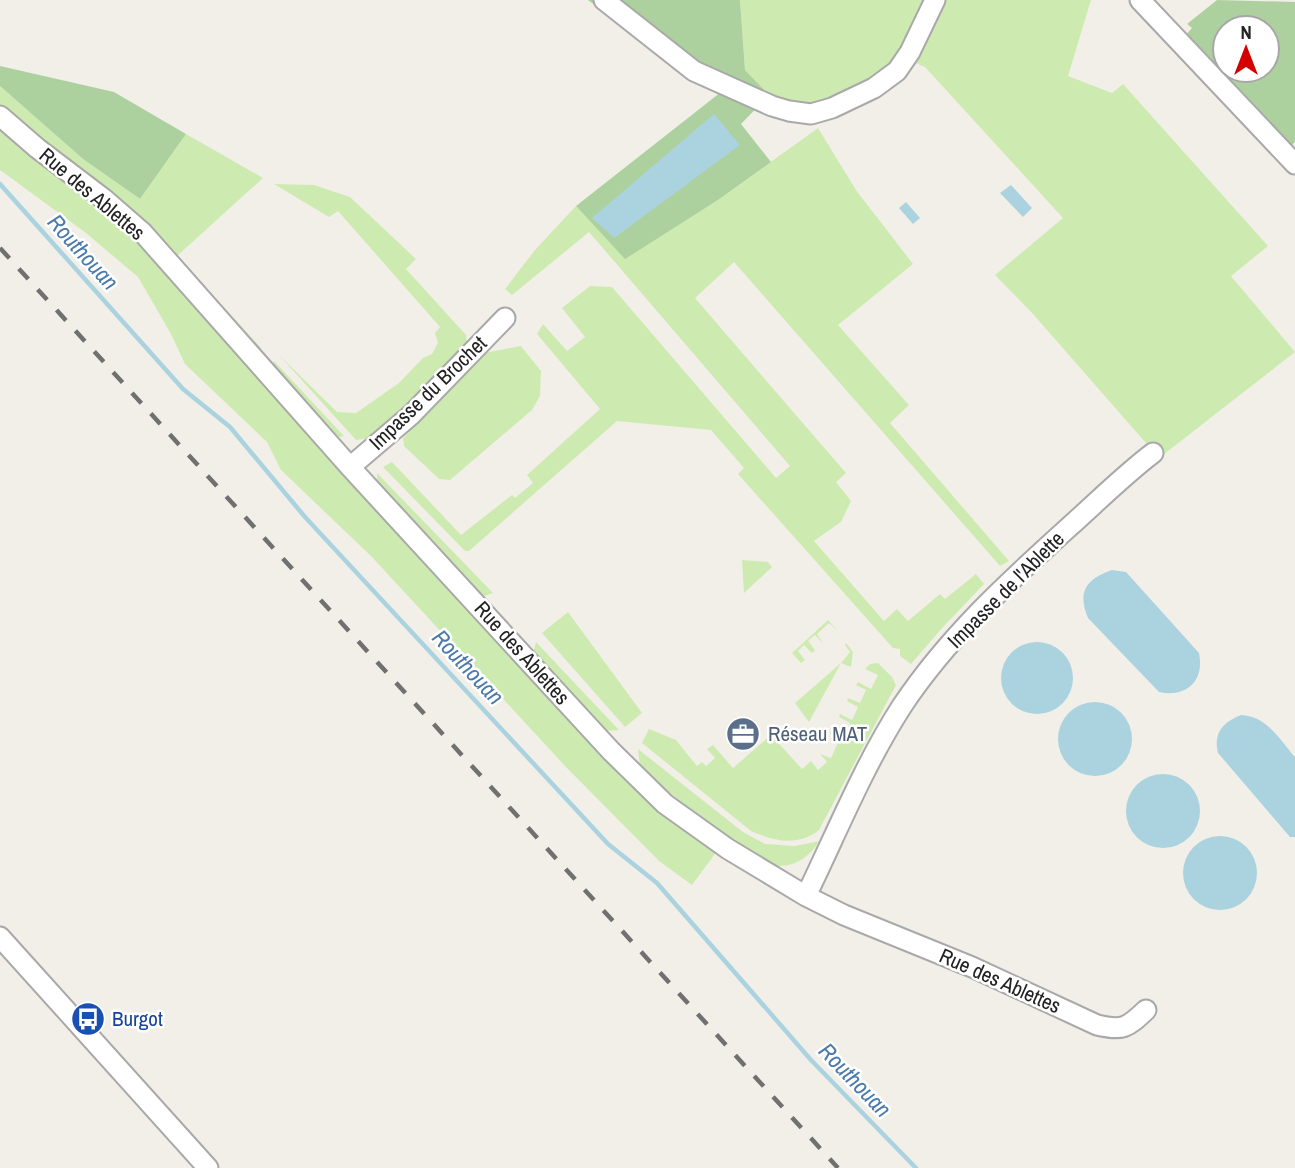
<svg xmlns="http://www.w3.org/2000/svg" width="1295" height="1168" viewBox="0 0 1295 1168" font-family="'Archivo Narrow',sans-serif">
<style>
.grass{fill:#cdebb0}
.forest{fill:#add19e;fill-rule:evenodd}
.water{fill:#aad3df}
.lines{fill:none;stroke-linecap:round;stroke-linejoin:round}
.stream{stroke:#aad3df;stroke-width:4.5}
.minor-casing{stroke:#a9a9a9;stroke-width:23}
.minor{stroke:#fff;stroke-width:19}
.rail{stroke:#707070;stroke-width:4.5;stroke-dasharray:14 14;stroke-linecap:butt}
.labels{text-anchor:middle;stroke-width:5;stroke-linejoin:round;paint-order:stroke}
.street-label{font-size:21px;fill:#222;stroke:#fff}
.service-label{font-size:21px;fill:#4e5e75;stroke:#fff;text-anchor:start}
.transit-label{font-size:21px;fill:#164399;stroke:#fff;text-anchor:start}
.water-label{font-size:23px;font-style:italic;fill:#4a7aab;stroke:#fff}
</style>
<rect width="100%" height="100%" fill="#f2efe9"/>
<path class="grass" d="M740 0H1091L1068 76 1112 93 1123 84 1268 246 1231 276 1295 352 1159 458 1033 314 995 275 1063 218 925 67 900 56 874 80 825 103 796 105 769 95 745 70Z
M0 86 83 159 140 199 186 134 263 178 177 256 261 348 258 350 163 265 717 851 692 885 659 861 565 766 372 557 281 470 267 442 185 364 171 334 138 277 86 233 0 170Z
M818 128 856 190 913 264 838 325 909 405 890 423 1009 561 1000 566 734 262 695 298 846 473 836 482 851 501 841 522 814 541 884 621 897 609 908 621 940 594 945 599 976 574 984 584 943 627 911 664 900 656V649L893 648 738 474 744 468 711 430 617 421 469 551H465L383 467 392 462 461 535 512 495 515 498 533 483 527 475 600 409 537 334 543 324 567 351 585 337 562 308 590 286 612 287 776 478 790 466 589 232 512 295 505 289 535 250 576 206 625 258 718 200Z
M274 184 314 185 350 197 416 259 406 269 466 335 467 342 443 375 377 437 356 440 279 355 337 412 356 413 399 383 423 358 432 354 438 343 435 333 440 327 338 211 329 217Z
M521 346 541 371 540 396 532 410 450 480 439 479 404 446 403 438 484 353Z
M274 361 344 436 339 437 307 407 270 366Z
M377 473 493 593 482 597 377 481Z
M742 560 768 562 772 567 744 593Z
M568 612 642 713 625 727 542 633Z
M828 620 838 631 829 623 817 634 823 643 815 635 808 641 815 650 812 653 804 645 798 651 805 660 801 663 792 653Z
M536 642 619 730 605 731 533 654Z
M846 643 853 652 851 667 841 663 809 722 795 703 841 663 850 652 845 645Z
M878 663 892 677 896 685 819 830C798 847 774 841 751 831L642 743 649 729 676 740 697 766 702 762 706 766 715 758 707 749 713 745 733 768 771 735 802 769 811 761 818 770 827 762 820 754 831 758 840 738 830 733 831 731 842 737 850 723 839 717 840 714 852 720 858 707 847 701 848 698 860 703 866 690 856 685 858 682 871 689 878 675 865 669 870 664Z
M638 749 743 832 765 844 795 846 820 841C810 855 799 865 781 866 753 867 664 787 640 767Z"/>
<path class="forest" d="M588 0H740L745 70 769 95 741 124 771 162 718 200 625 259 576 206 721 92 664 55Z
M1217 0 1295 2V142L1291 146 1183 38 1192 28 1187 24ZM1225 28H1267V70H1225Z
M0 66 114 92 186 134 140 199 83 159 0 86Z"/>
<path class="water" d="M714 114 740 145 614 238 592 218Z
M1011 185 1032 208 1023 217 1000 193Z
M906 202 920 218 913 224 899 208Z
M1112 570 1126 572 1199 653C1205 681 1186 698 1159 692L1088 618C1077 592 1086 579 1112 570Z
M1001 678a36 36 0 1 1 72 0a36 36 0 1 1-72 0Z
M1058 739a37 37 0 1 1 74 0a37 37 0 1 1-74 0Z
M1241 715C1267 716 1279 739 1295 757V837H1290L1218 753C1213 733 1223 722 1241 715Z
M1126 811a37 37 0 1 1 74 0a37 37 0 1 1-74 0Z
M1183 873a37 37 0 1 1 74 0a37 37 0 1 1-74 0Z"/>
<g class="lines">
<path class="stream" d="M0 184 183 389 230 427 305 517 608 844 657 883 811 1060 916 1168"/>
<g class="minor-casing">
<path id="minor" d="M604 0 694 71 772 106 789 111 811 114 832 108 874 88 897 71 910 52 935 0
M1140 0 1295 164
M0 116 37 148 104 199 143 233 350 467 611 751 665 804 728 849 806 896 844 915 972 967 1097 1025C1123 1031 1127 1028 1146 1010
M350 467 411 415 505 318
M806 896C837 832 864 765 902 706 948 637 1008 582 1069 527 1097 502 1124 475 1153 453
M0 937 208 1168"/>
</g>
<use href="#minor" class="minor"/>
<path class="rail" d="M0 248 838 1168"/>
</g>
<defs>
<g id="office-disc" transform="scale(1.75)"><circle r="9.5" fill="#5c6f8a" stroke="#fff"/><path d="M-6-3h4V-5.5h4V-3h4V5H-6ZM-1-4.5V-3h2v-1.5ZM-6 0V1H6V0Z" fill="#fff"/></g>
<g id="bus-disc" transform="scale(1.75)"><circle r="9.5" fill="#1a4fb4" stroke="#fff"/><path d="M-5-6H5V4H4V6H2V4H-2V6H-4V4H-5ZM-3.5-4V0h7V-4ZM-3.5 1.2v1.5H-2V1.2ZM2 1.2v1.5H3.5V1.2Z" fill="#fff"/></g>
</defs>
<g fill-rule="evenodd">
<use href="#office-disc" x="743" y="734"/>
<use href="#bus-disc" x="88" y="1019"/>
</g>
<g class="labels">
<g class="street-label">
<text transform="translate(92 194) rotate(40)" y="7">Rue des Ablettes</text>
<text transform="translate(428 393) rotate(-44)" y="7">Impasse du Brochet</text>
<text transform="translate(1006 590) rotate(-45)" y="7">Impasse de l'Ablette</text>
<text transform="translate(522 653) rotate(48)" y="7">Rue des Ablettes</text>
<text transform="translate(1000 981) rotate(24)" y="7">Rue des Ablettes</text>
</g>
<g class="service-label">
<text x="768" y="741">Réseau MAT</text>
</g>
<g class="transit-label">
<text x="112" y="1026">Burgot</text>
</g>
<g class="water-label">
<text transform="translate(83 252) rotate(48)" y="8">Routhouan</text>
<text transform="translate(468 667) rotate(47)" y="8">Routhouan</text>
<text transform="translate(855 1080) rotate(46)" y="8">Routhouan</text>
</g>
</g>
<g transform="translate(1246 49)"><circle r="33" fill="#ffffff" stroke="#a7a7a7" stroke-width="2"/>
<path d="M0-5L12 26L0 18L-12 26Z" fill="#d40000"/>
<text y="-10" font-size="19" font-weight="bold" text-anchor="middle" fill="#222222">N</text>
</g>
</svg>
